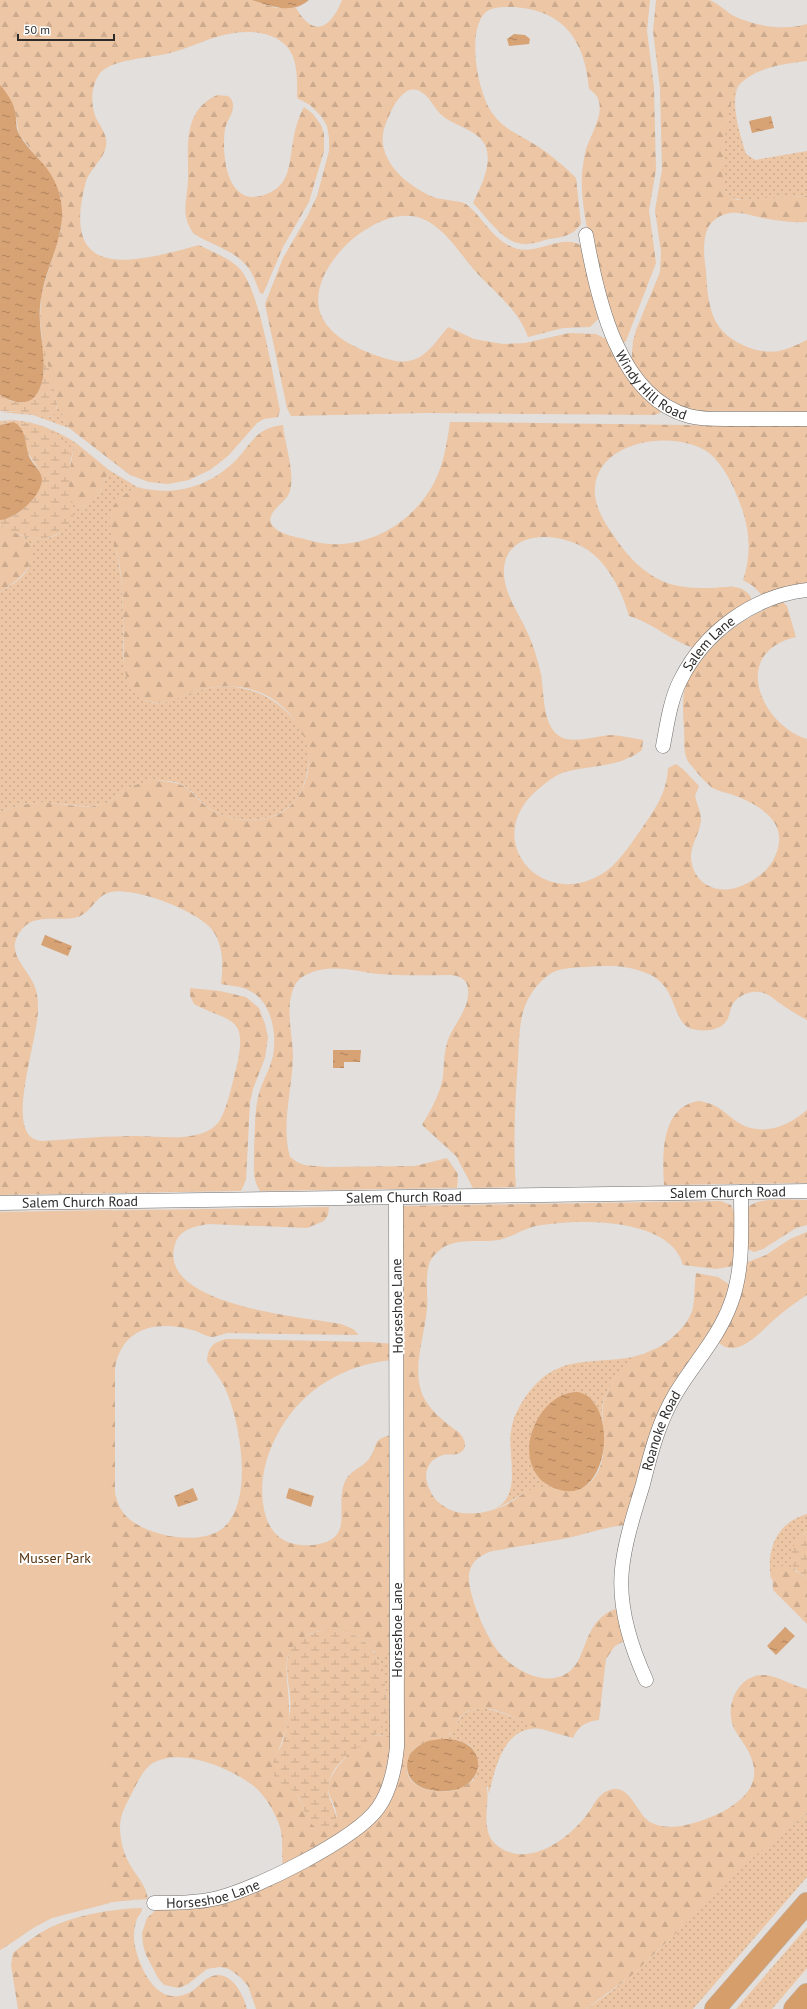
<svg xmlns="http://www.w3.org/2000/svg" width="807" height="2009" viewBox="0 0 807 2009" font-family="'PT Sans',sans-serif">
<style>
.grass{fill:url(#grass-dots)}
.forest{fill:url(#forest-firs)}
.wetland{fill:url(#wetland-marsh)}
.green{fill:#ecc6a5}
.water{fill:url(#water-ripples)}
.lines{fill:none;stroke-linecap:round;stroke-linejoin:round}
.minor-casing{stroke:#72706e;stroke-width:15}
.highway-casing{stroke:#bbb;stroke-width:22}
.minor{stroke:#fff;stroke-width:14}
.highway{stroke:#d69e6b;stroke-width:21}
.labels{text-anchor:middle;stroke-width:4;stroke-linejoin:round;paint-order:stroke}
.street-label{font-size:14px;fill:#2c2b2a;stroke:#fff}
.park-label{font-size:14px;fill:#55320e;stroke:#fff}
</style>
<defs>
<pattern id="grass-dots" width="8" height="8" patternUnits="userSpaceOnUse"><rect width="8" height="8" fill="#ecc6a5"/><path d="M2 2h.1M6 6h.1" fill="none" stroke="#cbaa8e" stroke-width="1.8" stroke-linecap="round"/></pattern>
<pattern id="forest-firs" width="22" height="20" patternUnits="userSpaceOnUse"><rect width="22" height="20" fill="#ecc6a5"/><path d="M5 1l3.5 6h-7zM16 11l3.5 6h-7z" fill="#cbaa8e"/></pattern>
<pattern id="wetland-marsh" width="20" height="14" patternUnits="userSpaceOnUse"><rect width="20" height="14" fill="#ecc6a5"/><path d="M1 5h8M5 5V1M11 12h8M15 12V8" fill="none" stroke="#cbaa8e"/></pattern>
<pattern id="water-ripples" width="26" height="14" patternUnits="userSpaceOnUse"><rect width="26" height="14" fill="#d7a274"/><path d="M2 4q2-2 4 0t4 0M15 11q2-2 4 0t4 0" fill="none" stroke="#af845f"/></pattern>
</defs>
<rect width="100%" height="100%" fill="#e2dfdd"/>
<path class="grass" d="M740 84C728 100 741 137 746 154L755 160 807 151V196L742 200C735 199 728 197 724 189 718 177 727 112 732 97 734 92 736 88 740 84Z
M56 400 69 428 33 415 0 412H22L50 417 57 408Z
M0 421C25 417 55 429 76 443L70 462C72 426 26 422 0 421Z
M109 470 137 487C124 494 111 503 110 519 109 530 115 544 117 555 123 581 123 608 123 635 123 645 122 658 125 668 127 677 131 690 139 696 160 712 175 697 196 691 232 680 265 689 291 716 306 730 311 748 308 768 305 784 300 799 286 809 266 824 230 823 209 808 198 800 192 788 178 783 161 778 139 781 124 791 116 797 110 803 100 805 82 808 64 803 47 803 31 802 15 806 0 812V592C16 583 35 571 30 550 28 542 24 538 17 534 43 546 81 535 71 501L73 503 83 507C99 502 103 484 109 470Z
M643 1354C620 1367 599 1392 602 1421L594 1402 573 1392 564 1394 541 1414 538 1419 532 1434 530 1448 531 1462 546 1484 554 1488C528 1483 512 1505 488 1511 525 1502 507 1457 511 1431 513 1414 524 1397 535 1385 566 1351 605 1367 643 1354Z
M807 1514V1532L803 1534 794 1568 797 1571 783 1566 771 1579 772 1584C765 1554 774 1523 807 1514Z
M372 1650 375 1653 394 1654 393 1737 380 1735 374 1736C397 1719 385 1672 372 1650Z
M483 1708 499 1712 543 1729C505 1723 496 1764 489 1794L488 1787 474 1780 472 1782C476 1776 477 1770 477 1763 477 1739 452 1738 433 1740L450 1734 463 1714 471 1710Z
M807 1814V1877L693 2009H586C643 1973 686 1920 733 1873 756 1851 783 1834 807 1814Z
M807 1927V1968L772 2009H736Z"/>
<path class="forest" d="M0 0H252L276 8H296C314 39 331 28 342 0H650L647 31 654 88 656 170 649 210 656 263 626 341 621 345C606 295 579 225 582 173 583 165 584 157 586 149 592 131 612 103 589 89 585 42 565 10 514 7 505 7 492 6 485 13 466 32 478 95 493 114 503 129 520 135 534 144 550 154 563 165 576 178L581 224C572 236 563 237 549 239 541 241 531 245 522 244 502 242 486 216 473 203 481 186 492 166 486 147 480 131 456 126 444 117 434 110 431 97 421 92 417 89 412 89 407 91 395 99 390 113 385 126 373 159 409 188 436 198 444 200 461 201 466 204 484 218 494 243 518 249 539 254 563 233 582 246L599 318 590 327 563 328 528 337C518 309 495 293 476 272 460 254 445 228 423 219 378 200 300 272 322 317 332 338 358 349 378 356 416 370 425 356 448 327L474 339 503 344 525 343 569 333 596 334 610 341 661 409 660 413 654 415 426 413 291 416 287 408 265 304 283 258 308 215 317 196 329 151V137L327 126 321 116 310 105 297 98C298 66 297 40 260 33 248 31 236 32 224 35 206 39 189 48 170 53 151 58 114 59 101 72 91 84 90 104 96 118 100 127 108 134 106 146 104 160 88 170 85 185 60 284 137 262 199 245 212 252 228 257 239 268 260 289 273 378 280 410L278 417 264 419 257 423 228 456 210 470 189 480 168 484 149 482 130 475 69 428 58 406 53 390 43 345 40 321 41 295 61 230 62 208 60 195 51 176 19 134 14 107 0 85Z
M656 0C670 0 696 0 709 0 715 1 726 11 732 15 753 26 784 31 807 24V61C783 64 755 67 737 87 728 98 719 175 724 188 726 195 732 197 737 200L807 196V222C794 223 781 221 768 219 753 217 738 209 723 215 718 217 712 221 709 226 702 238 704 258 706 271 707 288 708 307 716 322 726 341 757 355 779 351 789 349 798 344 807 340V412L697 411 668 402 631 365 633 341 636 330 660 272 661 252 655 210 662 170 660 88 653 31Z
M217 95 228 96C231 98 232 100 233 104 234 113 227 120 225 129 221 158 228 214 271 192 291 182 289 161 293 142 295 129 298 118 304 107L313 114 321 125 324 134V151L309 202 283 247 263 294 260 293C256 283 253 273 246 265 233 250 210 244 194 234 180 215 187 201 188 181 189 148 181 112 217 95Z
M450 422C569 423 688 426 807 426V584L762 595 753 586 743 580C752 554 750 527 739 501 733 485 723 464 709 453 677 429 599 439 595 487 593 506 606 525 616 539 630 560 650 579 674 585 686 588 698 588 710 588 726 588 740 582 751 597V601L694 648C671 641 653 623 629 616 623 594 611 569 593 554 570 533 508 525 504 568 502 593 520 614 529 636 534 647 537 659 540 670 545 690 541 723 559 736 573 745 597 735 613 735 623 736 633 738 643 740L642 750C617 769 590 764 562 773 552 777 543 785 535 792 482 841 541 909 600 875 617 866 629 846 640 831 654 811 667 793 668 768L676 764 683 769 699 786 695 796C697 805 701 811 701 820 700 833 691 844 691 857 692 884 718 896 741 886 756 880 770 870 776 854 789 822 760 805 733 795 726 792 715 791 710 786 703 780 696 771 690 764 682 754 685 741 684 729 683 715 682 700 685 687 688 677 695 669 701 661 724 630 748 617 782 601L787 606 796 637C730 652 760 724 807 739V1020C798 1015 789 1010 781 1004 775 1000 770 995 764 993 752 989 738 995 732 1005 730 1010 730 1015 727 1020 721 1031 703 1032 692 1029 671 1023 679 985 646 973 628 965 606 965 586 967 573 968 557 967 546 977 535 986 527 998 523 1012 519 1027 519 1044 518 1060 515 1103 513 1144 516 1187L473 1188 456 1156 422 1125C431 1110 440 1094 443 1077 444 1063 444 1050 449 1037 456 1022 470 1007 468 989 467 979 460 976 451 975 427 975 402 976 378 974 361 972 343 967 326 969 316 970 300 975 295 985 284 1006 293 1035 293 1057 292 1090 281 1126 290 1157L297 1162 304 1165 326 1167 415 1166 447 1158 458 1174 457 1188 260 1191C252 1179 254 1167 254 1153 255 1133 254 1112 259 1093 263 1080 270 1069 273 1056 277 1034 272 1002 250 991 241 986 231 986 221 984 223 966 224 947 213 931 199 911 135 887 111 892 96 895 92 912 78 917 61 922 36 913 23 928 2 952 27 966 35 987 37 993 38 999 38 1005 40 1039 0 1139 42 1141 73 1139 105 1136 136 1136 156 1136 180 1140 200 1134 206 1132 214 1128 218 1123 227 1111 233 1080 237 1065 248 1015 230 1023 194 1004L190 996V988L220 991 246 997 259 1008 265 1024 268 1037 265 1058 253 1089 250 1102 246 1180 241 1191 0 1195V812C15 806 32 802 48 803 65 804 84 809 100 805 110 803 116 797 124 791 134 784 149 780 162 781 192 783 190 795 210 809 233 824 275 825 293 803 332 757 293 692 238 687 224 685 210 687 196 691 181 695 169 706 152 702 134 698 127 683 124 666 123 633 124 600 120 568 118 551 107 531 110 514 113 501 126 493 137 487 175 497 210 487 238 458 254 440 257 428 283 425 285 445 295 472 290 491 287 503 264 512 272 525 279 535 298 537 308 540 357 555 410 528 434 483 444 464 447 442 450 422Z
M76 443 109 470C105 480 101 492 94 501 91 504 85 507 80 507 59 507 72 454 76 443Z
M0 525C8 529 18 533 24 539 46 560 17 582 0 592Z
M699 1101C721 1105 722 1112 739 1123 762 1137 789 1126 807 1110V1183L664 1185C662 1155 661 1106 699 1101Z
M807 1200V1225L796 1228 763 1249 754 1252 746 1248C746 1237 744 1221 747 1210 751 1196 794 1200 807 1200Z
M721 1201 731 1205 735 1215 733 1266 716 1269 683 1265C670 1216 575 1219 536 1226 523 1229 512 1237 499 1240 480 1243 457 1237 441 1249 436 1253 431 1258 429 1264 425 1277 428 1295 427 1308 425 1334 414 1362 420 1387 424 1406 442 1420 457 1431 465 1437 470 1450 457 1454 453 1455 447 1454 443 1455 428 1459 423 1473 428 1486 432 1496 437 1503 447 1508 464 1518 492 1513 509 1503 518 1498 527 1489 539 1487 559 1483 576 1501 594 1478 614 1453 593 1415 609 1388 615 1376 624 1366 635 1359 642 1354 650 1351 657 1348 672 1340 689 1324 693 1308 695 1297 694 1285 696 1273L718 1277 730 1285 724 1305 715 1324 676 1382 625 1525C604 1527 584 1535 563 1539 545 1542 527 1545 509 1548 503 1550 495 1550 489 1552 484 1554 479 1557 476 1560 471 1565 468 1573 469 1580 470 1600 488 1642 503 1657 515 1669 536 1681 554 1678 593 1672 575 1622 618 1608L624 1641 615 1646 606 1659 599 1720C586 1722 579 1725 573 1738 560 1734 547 1731 535 1727 516 1720 497 1706 477 1709 455 1711 461 1725 449 1734 439 1742 425 1739 416 1748 411 1754 408 1760 407 1767 406 1790 436 1793 452 1791 462 1789 468 1782 477 1779L484 1782C493 1792 481 1818 490 1837 495 1847 506 1852 517 1854 544 1857 573 1834 588 1813 594 1805 597 1796 607 1791 631 1780 636 1816 652 1823 672 1833 704 1821 722 1812 749 1797 764 1779 747 1749 743 1741 736 1734 733 1726 725 1704 739 1674 764 1675 779 1676 792 1686 807 1689V1814L734 1873 679 1930 632 1975 586 2009H256L248 1986 240 1977 229 1969 220 1967 207 1969 188 1984 179 1988 164 1985 158 1978 146 1955 143 1945 142 1933 147 1918 156 1910 167 1907 210 1904 317 1858 392 1786 403 1206Z
M329 1207 328 1215 324 1221 307 1228 208 1224C191 1227 178 1230 174 1248 162 1306 304 1317 341 1324L353 1329 359 1335 227 1333C223 1334 216 1337 212 1337 207 1337 198 1331 192 1330 157 1320 122 1327 115 1368V1493C117 1501 119 1508 125 1515 144 1536 200 1547 223 1528 255 1501 240 1419 224 1386 219 1377 213 1369 207 1361 208 1347 213 1342 227 1339L370 1342 394 1344V1360C354 1363 317 1381 292 1412 269 1441 255 1481 266 1517 273 1539 290 1547 313 1545 356 1540 335 1509 344 1484 349 1470 361 1469 369 1459 379 1445 371 1439 392 1435L394 1654C388 1655 382 1656 376 1653 372 1651 369 1646 366 1643 350 1629 324 1626 306 1636 301 1639 290 1650 288 1656 283 1670 292 1702 288 1722 286 1734 272 1763 273 1770 274 1784 290 1785 297 1795 305 1805 305 1824 320 1828 327 1830 335 1826 336 1819 339 1808 328 1799 328 1787 329 1771 360 1740 375 1736 381 1734 388 1736 393 1737 392 1757 389 1779 381 1797 368 1825 310 1851 283 1867 281 1849 285 1834 276 1817 271 1806 265 1797 257 1789 236 1770 183 1747 155 1762 144 1767 137 1783 132 1793 126 1804 120 1815 120 1827 120 1841 124 1856 132 1868 139 1879 146 1886 148 1899 115 1901 76 1905 46 1920 30 1929 16 1941 0 1950L76 1211Z
M807 1232V1295C796 1302 785 1310 775 1319 761 1331 737 1361 718 1342L745 1263 766 1255 790 1239Z
M783 1566 789 1567 807 1578V1624L773 1590 772 1574 778 1567Z
M142 1908C142 1913 139 1915 137 1919 134 1928 133 1937 135 1946 140 1969 157 2006 186 1994 195 1991 200 1983 208 1978 229 1966 243 1993 247 2009H18L11 1965 13 1953C24 1944 36 1935 49 1928 76 1915 111 1909 142 1908Z"/>
<path class="wetland" d="M41 334 57 404 55 414 48 417 22 412 0 411V395L11 401 23 403 36 395 40 388 44 373Z
M0 421C24 422 64 424 70 453 72 464 68 476 69 487 70 497 75 507 73 517 72 524 66 530 60 533 37 545 20 536 0 525V520C17 519 37 499 41 482L39 470 28 453 20 426 6 423 0 425Z
M807 1532V1578C803 1575 797 1572 794 1568 785 1556 796 1538 807 1532Z
M324 1630C339 1629 355 1633 366 1643 383 1659 394 1708 382 1728 378 1734 371 1738 366 1742 354 1750 340 1760 333 1772 329 1779 327 1788 329 1796 331 1805 347 1828 324 1829 305 1829 306 1807 298 1796 290 1785 276 1786 273 1772 270 1761 280 1751 283 1741 286 1731 288 1721 290 1711 293 1692 281 1667 291 1649 298 1637 312 1633 324 1630Z"/>
<path class="green" d="M112 1210 110 1903 52 1918 31 1929 0 1950V1212Z"/>
<path class="water" d="M252 0H309C292 15 271 6 252 0Z
M514 34 525 35 530 39 529 44 509 46 507 39Z
M0 85C6 92 13 101 15 111 17 119 15 127 19 134 28 151 45 162 54 180 77 227 44 260 40 306 38 330 46 354 43 378 37 405 22 408 0 395Z
M771 116 774 128 752 133 749 121Z
M13 422C28 427 24 449 31 460 35 466 41 471 42 479 42 496 16 519 0 520V425Z
M45 935 72 946 68 956 41 945Z
M333 1050H361L360 1062H344V1068H333Z
M578 1392C620 1401 610 1508 557 1489 547 1486 538 1479 534 1470 518 1441 544 1391 578 1392Z
M193 1488 198 1500 178 1507 174 1496Z
M289 1488 314 1496 311 1507 286 1498Z
M785 1627 795 1636 776 1655 767 1646Z
M449 1739C497 1743 483 1804 426 1789 402 1782 401 1755 422 1744 430 1739 440 1739 449 1739Z"/>
<g class="lines">
<g class="minor-casing">
<g id="minor">
<path id="s1" d="M586 235C597 297 618 397 689 416 704 420 721 419 737 419 760 419 784 419 807 419"/>
<path id="s2" d="M663 746C667 725 670 701 680 681 704 632 753 596 807 590"/>
<path id="s3" d="M0 1203 807 1191"/>
<path id="s4" d="M646 1680C630 1645 618 1607 622 1569 625 1540 635 1511 643 1484 651 1452 659 1421 676 1393 694 1363 719 1337 731 1303 744 1269 741 1229 741 1192"/>
<path id="s5" d="M154 1903C175 1903 197 1903 218 1898 256 1889 356 1839 378 1808 391 1790 395 1767 397 1747L396 1198"/>
</g>
</g>
<g class="highway-casing">
<path id="highway" d="M715 2009 807 1903
M794 2009 807 1994"/>
</g>
<use href="#minor" class="minor"/>
<use href="#highway" class="highway"/>
</g>
<g class="labels">
<g class="street-label">
<text dy="5" stroke="none"><textPath href="#s1" startOffset="169">Windy Hill Road</textPath></text>
<text dy="5" stroke="none"><textPath href="#s2" startOffset="115">Salem Lane</textPath></text>
<text dy="5" stroke="none"><textPath href="#s3" startOffset="728">Salem Church Road</textPath></text>
<text dy="5" stroke="none"><textPath href="#s3" startOffset="404">Salem Church Road</textPath></text>
<text dy="5" stroke="none"><textPath href="#s3" startOffset="80">Salem Church Road</textPath></text>
<text transform="translate(397 1306) rotate(-91)" y="5">Horseshoe Lane</text>
<text dy="5" stroke="none"><textPath href="#s4" startOffset="259">Roanoke Road</textPath></text>
<text transform="translate(397 1630) rotate(-90)" y="5">Horseshoe Lane</text>
<text dy="5" stroke="none"><textPath href="#s5" startOffset="60">Horseshoe Lane</textPath></text>
</g>
<g class="park-label">
<text x="55" y="1563">Musser Park</text>
</g>
</g>
<path d="M18 34v6h96v-6" fill="none" stroke="#2c2b2a" stroke-width="2"/>
<text x="24" y="34" font-size="12" fill="#2c2b2a" stroke="#ffffff" stroke-width="3" paint-order="stroke">50 m</text>
</svg>
